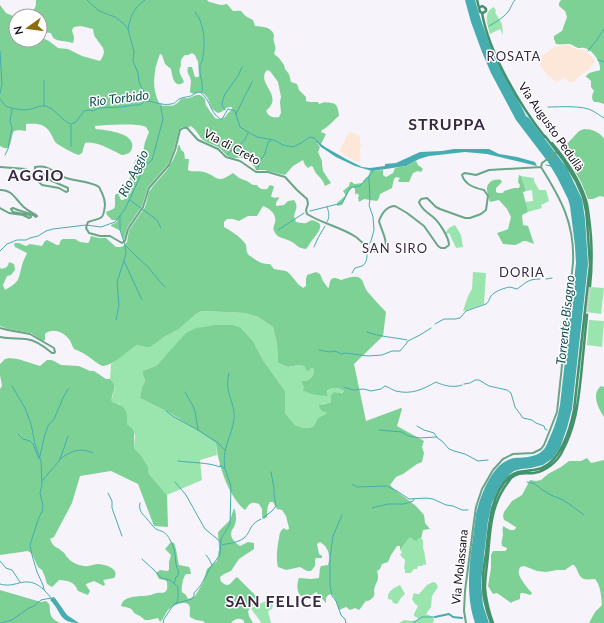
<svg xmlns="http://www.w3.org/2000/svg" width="604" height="623" viewBox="0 0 604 623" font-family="Lato,sans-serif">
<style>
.industrial{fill:#fce7d8}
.green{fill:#9ae5ad}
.forest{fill:#7ed195;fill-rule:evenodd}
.water{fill:#45acaf}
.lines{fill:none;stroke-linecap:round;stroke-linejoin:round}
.stream{stroke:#45acaf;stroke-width:1}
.canal{stroke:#45acaf;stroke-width:2}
.primary-tunnel{stroke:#d5d1d8;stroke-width:2.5;stroke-dasharray:2.5 1;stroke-linecap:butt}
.secondary{stroke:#69a686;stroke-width:2}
.primary{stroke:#42936c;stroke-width:2.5}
.labels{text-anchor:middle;stroke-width:3;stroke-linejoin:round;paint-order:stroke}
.street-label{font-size:12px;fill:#150e1a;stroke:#fff}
.neighbourhood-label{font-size:13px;letter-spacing:1px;fill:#382944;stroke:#fff}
.water-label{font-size:13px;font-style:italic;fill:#0e4c4d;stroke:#fff}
.district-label{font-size:16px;font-weight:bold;letter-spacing:1px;fill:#382944;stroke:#fff}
</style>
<rect width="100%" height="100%" fill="#f7f3fa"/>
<path class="industrial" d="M566 45H569L578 50 583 49 585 50 595 61 589 69 579 76 574 82 571 83 564 78 557 82 548 76 544 70 539 65 542 56 554 47Z
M351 132 360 136V144L362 145V147H360V153L361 154 359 162 353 161V159L344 155 343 153 340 152 341 148 348 133Z"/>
<path class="green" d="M494 7 496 11 495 12 502 24 503 35 500 29 490 34C487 24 483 12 494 7Z
M521 176 534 178V181L539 190H546L549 201 541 205 542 208 528 212 525 202 533 201 532 190 526 191Z
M455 225 461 235 463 247 456 248 449 233 446 234V232L449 228Z
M473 272 486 273 484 304 464 311H463L468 296 472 289Z
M589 287 604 288 601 314 586 312Z
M202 311 245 313 258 317 273 327 277 344 278 363 288 367C292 366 301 364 304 366 306 366 307 369 307 371H309L311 367 313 368C315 375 311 377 306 382L304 381V387L305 392H309L320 395 322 394 328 395 327 392 332 388H338L344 391 341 393 334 392 331 397V402L329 403 321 404 327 413 318 418 313 427 304 428 295 425 285 413V391L263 360 253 341 241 328 165 356 156 366 142 371 145 381 142 387 140 398 172 414 216 443 217 455 200 460 202 480 167 495 149 474V471L140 454 135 449 134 446 135 436 133 429 127 424 126 421 120 404 112 402V398L115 388 114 385 110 379 111 364 130 349 137 345 145 347 179 329 196 314Z
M589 320 604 321 602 347 587 345Z
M410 537 417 540 420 538 423 540V549L424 550 426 563V565H425L424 564 422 566H418L417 569H414L411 573H405V569H404L405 560 400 555 402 552 400 550Z
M433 582 436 583 438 587 432 596 431 607 426 614 433 617 434 620 433 623H399L404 620 411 621 417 620 418 618 414 616V614L418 606 415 604 412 599 414 593 417 594H419L427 585Z
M400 585 405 594 401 598 397 604 393 603 392 600 388 599C387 591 394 588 400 585Z
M268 600H271L273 605 272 609 268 611 271 623H261C259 618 254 614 251 608Z"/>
<path class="forest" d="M36 0H207L209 2C213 2 217 5 222 5 223 5 225 4 227 4L233 11C245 10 239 11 247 17 249 18 251 19 253 20L255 26C262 27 271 26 274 35 274 37 273 39 274 42 276 49 276 47 274 54L279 58 284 65 285 69 289 74 291 82 297 84 299 90 306 97V101L310 102H318L319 104 325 102C327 103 329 102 331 103 338 103 338 110 339 116 333 120 329 127 322 130L321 132 326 134 321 144 317 140V143L320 147 318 152 322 161V164L323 171 331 183 325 186C322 176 316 177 313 167L311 166 308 168 305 165 303 160 293 166 285 175 264 170H256C254 165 248 159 242 158 238 157 234 159 230 157 225 155 223 150 218 147 213 144 205 143 201 138 198 134 196 130 191 126L187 128 186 127H182L179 130 173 153 168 164 148 187 142 206 127 228 124 240 122 236 121 231 111 226V225L117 222V221L115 220H112L107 215 106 212 113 209 115 207V195L118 193 121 200H123L126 198 129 180 134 167 135 160 140 158 143 152 145 142 149 132 146 127C137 123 106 125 95 126V128L96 129C106 130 136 133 132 148 131 153 126 155 122 155 113 151 96 140 85 143L82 153 79 155C74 154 60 146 56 143 54 141 53 137 51 134 46 124 37 123 26 124V131L19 130 14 131C11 136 12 143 8 148H4L0 146V5L6 13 13 16 16 19V40H40V37L49 41 58 48 68 49 82 56 100 61C108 49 102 48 96 38 93 35 94 32 93 29L81 26 74 27C70 31 74 34 74 38 74 40 73 42 73 43 69 42 65 41 62 41 55 40 53 39 51 33L42 32 40 31V16H30L31 11C36 9 36 5 36 0ZM192 53 195 55 197 60 198 61 199 76 198 77H195L192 67H188C186 74 190 74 191 81 191 84 190 88 190 92L191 93 194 94 200 92C213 97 206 107 218 113 224 112 225 106 232 107 231 112 233 108 229 112 224 118 223 121 215 118 212 114 209 110 206 105 205 102 206 99 203 97 198 92 194 97 189 98 186 99 183 97 180 100 179 101 178 103 176 104 172 107 166 105 161 106 151 91 153 71 160 54L162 55 165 64 171 69C172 75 174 90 184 82 182 76 177 72 181 66 180 61 181 59 185 55H188ZM267 70 270 71 278 82 281 97 280 102 281 113 279 117C273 118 269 117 266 111 268 109 271 106 272 103 276 91 257 81 267 70Z
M561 0H604V104L598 102H594C591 98 592 95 594 91L591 87V81L588 78H587L586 76C590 71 595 72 600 70 601 63 594 52 587 49 584 47 581 48 578 48 575 47 572 44 569 44 565 44 560 45 556 44L554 39V36L562 31 567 17 565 11 559 6V3Z
M584 129C592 129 600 132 604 139V197L600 196 593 199H588L581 182 568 159 565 148 566 145 579 131Z
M178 145 180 146 181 150 184 152 185 159H189L188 169V170C194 173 198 170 204 172 218 176 216 185 233 173L239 178 247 181 253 185H257C259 189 263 190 267 189L270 185 273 186 274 187 271 196 272 197 275 198 279 197V198L276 203V206L284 205 288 201 294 200C299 207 295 210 294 216L296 222C299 222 303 224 306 223 309 222 311 219 315 221 326 224 317 234 313 239 310 242 309 246 306 249 295 247 299 246 292 242 286 238 277 239 274 231 272 227 275 225 275 222 277 214 269 208 263 206L257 216H248L239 221 233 219H227L224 222V227C231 231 238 235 244 242 248 246 245 250 248 254 249 256 251 256 253 258 259 262 262 264 270 264L274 269 286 271 290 274 298 284 303 288 306 286V279L307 275 316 272 320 274 323 281 328 288 329 287C330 278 332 276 341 280 348 278 359 273 363 282 364 285 365 288 367 291 373 298 379 305 386 312L383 336 354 364 366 421 401 408 402 409 397 426 424 441 422 447 424 453 422 462 417 464 403 474 396 477 390 485 395 490 416 506 424 515 425 523 430 529 423 530 421 539 420 538 416 541 410 537 400 550V546H397L391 555 388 562 382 564 380 569 377 571C380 581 376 581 374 590 374 593 375 594 374 596 372 599 369 601 366 601 363 604 362 607 359 610L355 608 350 610 346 607 339 610 336 601 332 594C326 595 326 597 326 603L316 592 312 595 301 596C296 591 297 584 299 578L311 579 319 578 320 568 321 566 328 565C331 555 328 547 320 542L317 544 319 554 322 556V558H316L315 560V566L311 571H307L300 567 286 570 278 567C276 558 277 552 278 543 280 537 278 532 284 528L286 530 289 529V528L286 516 282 510 277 509 273 502H270C267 506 267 512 267 517L264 519 262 517V509L259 504C251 501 250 503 245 510 228 496 218 464 216 443L172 414 140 398 142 387 145 381 142 371 156 366 186 333 196 328 216 325H233L241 328 253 341 263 360 285 391V413L295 425 304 428 313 427 318 418 327 413C323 411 319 410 319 405L329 403 331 402V395L334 392 342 393 344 391 338 388H332L327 391 328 396C324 395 321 396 317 395 313 395 308 392 303 391L304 387 302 383V381H306C311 378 315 375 313 368H311L309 371H307C306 369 306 367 304 366 300 364 292 366 288 367L278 363 277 344 273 327 258 317 245 313 202 311 196 314 179 329 164 337 150 347H145L137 345C127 351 114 365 103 366 97 364 94 360 89 357 85 354 80 351 74 349 72 346 71 341 68 338 62 331 51 328 45 334V340L43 341 31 333 8 329 0 326V267L1 269C6 268 8 267 9 262L14 264 15 270 11 275 7 276 3 285 5 290C22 281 18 277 23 262 24 259 26 256 27 253L15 247 14 244 15 243H19L26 246 30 244 42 246 45 241 47 240 57 245H59L61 240 63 239H75L80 242 88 243 89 242 91 236 99 238H106L116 247H121L123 246 127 242 129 230 145 207 149 192 153 186 167 170 173 160 177 151Z
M416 161 418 165 422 168 423 169 421 172 418 171 413 173 409 182H399L398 181 400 178 396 177 394 179 392 188 380 194 379 198 377 201 364 199 359 202 358 198 359 195 356 193 355 196V189L353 187 349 191 342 205 337 206V203L345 196V194L343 191 349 186 350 182H352L354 184 363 183V181L369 175 370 171H372L383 170V175L386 177 393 173 395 168 406 166Z
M519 175 521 176 526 191 523 192 528 212 522 215 523 225 528 226 534 244 526 241H523L520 243 515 245 503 244 497 233 506 230 508 229 511 217 507 209 499 200 490 202C489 199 488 195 487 191 486 183 493 178 501 180L502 182 496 188V192L498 193H503L504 191 514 188H519L520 185 518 182Z
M9 358 18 359 40 366 47 360H51L54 361 61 365 79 366 90 371H94L106 379H110C120 389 110 392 112 402 120 404 128 408 127 418 127 420 127 422 127 424L133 429 134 432V446L135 449 140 454 148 467 149 474 167 495 168 527 154 526 138 484 111 471 80 476 72 503 54 537 50 539C54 549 57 546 63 552 64 552 66 556 67 557 71 562 77 565 84 566 89 567 94 564 99 564 107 565 120 569 114 578L103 580 105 584 104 586 94 581 86 584V585L90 591 88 595 78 591C74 581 69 581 59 580L52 587 47 584 45 577 42 570 38 567 32 554 28 551 0 555V389L2 386 0 375V364L5 359Z
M601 386 604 387V417C598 408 591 394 601 386Z
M587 458 591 463 604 460V623H589L595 612 602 605C601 596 601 586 595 579 592 579 588 580 584 579 578 577 578 569 574 565H572L565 570H557L546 572 537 571 524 566 520 567C519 570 518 571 519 574 520 579 529 590 532 593L531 595 523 593H521L520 595V599L512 602 511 603 497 593 493 594 488 586 491 568V555L493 551H505L507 549V548L502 546C501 542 502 540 503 535 503 532 502 530 503 527V526L510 530H514L516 528V527C511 524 508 522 504 520L503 516 504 512 512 501 522 495 530 480 536 481 541 480 548 474 561 467 569 461H581Z
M234 508C236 512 237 519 235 524 235 526 233 528 232 530 229 537 234 542 240 546L248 542 254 543V549L239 559 231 571 224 574 220 577C221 581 220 581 223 583 230 589 232 580 237 577L256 596V601L248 611 249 616 253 623H244V621C240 617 234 619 231 623H205L203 621 196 620 190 617C189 614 191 608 189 605 184 599 173 606 169 609 165 613 164 619 160 622L158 618 149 620H145L140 616 134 613C131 606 126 608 121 606 123 594 143 597 151 595 153 594 155 593 157 593 160 592 164 594 166 591 168 589 167 585 167 582L165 580 159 579 156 573 160 570 167 571 169 570V562L171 555 165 549 171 542 174 543C177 550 177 558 179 565L189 567 190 569 191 574H186C183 577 181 588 182 592L186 595 188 599 191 598 195 596 203 583 207 569 217 561 219 549 218 533 219 531 230 520Z
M0 590 41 602 46 601C55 607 43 615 60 623H0Z"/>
<path class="water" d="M465 0H475C482 26 492 51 504 75 511 89 520 102 526 116L529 118 567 168 582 199 585 219 588 264 572 409 567 428 560 448 553 458 543 465 531 468 521 469 514 471 510 474 498 490 492 503 488 521 481 582 483 605 489 623H475C463 588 472 550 476 514 480 497 491 467 508 460 516 456 524 459 532 456 537 455 542 452 545 448 547 445 548 441 550 437 555 426 558 416 560 405L576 263 575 246 570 206 568 199 557 177 548 162 516 120 491 73 482 52 471 22Z
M317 140 321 144 325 147 346 159 362 167 370 168 385 166V164L396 163 420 152 442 151 454 149H489L499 154 517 157 535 162 537 166 487 154 465 152 429 156 419 159 406 166 372 171 355 166 336 157 321 147 316 141Z
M53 597 55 598 67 615 79 623C58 623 62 611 50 600Z"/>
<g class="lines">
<path class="stream" d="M87 0 99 11 115 17 123 23 128 29 134 52 133 61 138 73 139 81 141 87 150 100
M195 12C197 15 200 19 201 23 205 34 205 49 202 61 201 64 200 63 200 67 199 75 204 84 202 92
M489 26C496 22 503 18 508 12 511 8 512 3 515 0
M128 29C131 15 133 9 145 0
M0 51 2 84 0 93
M588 51 596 41 604 29
M598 60 604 62
M0 99C2 101 4 105 6 106 11 109 25 111 31 109 36 108 40 105 46 106 54 108 62 121 71 124L76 122 84 111 89 110 93 111 99 108 121 107 134 105H140L145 101C154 101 162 106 171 104 175 104 176 101 179 99 183 97 188 97 191 96 195 94 196 92 200 92 211 100 209 111 220 119H222L228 109 235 111 240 127 248 132 257 137 274 140 283 145 293 147 301 143 310 137 314 138 317 141
M44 106V80
M548 107C560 107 583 105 593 111 597 113 600 116 604 118
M225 110 222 105 223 99 225 94 238 76 242 67
M236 114 252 82
M71 125V146
M5 155 8 149 12 128 10 121 12 109
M227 155C235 145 243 147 248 133
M546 165 551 166
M257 170 261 159 265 154 268 142 271 141
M130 200 157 220 161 228
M327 207C329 212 330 217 327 222
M310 211 342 203 350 188 353 187 360 186 369 176 373 171
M278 230 298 217 304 213
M126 246 137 257 148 267 162 284 165 287
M368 246 371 241 374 230 373 217 369 205 370 200 369 177
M314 247 318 238 325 226
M0 251 7 244 17 240H26L30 238 38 236 46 231 53 229 86 225 101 227 115 222 125 209 139 179 142 171 145 166 152 160 163 119 161 109V104
M124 261 142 300
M352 273 355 268C357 267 360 267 362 266 368 263 367 254 367 249
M546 279 552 278
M116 320 119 305 117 282 126 254 125 245 120 230V217
M435 324 444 319H455L460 318 466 311 486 304C489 302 489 299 491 296 495 291 504 288 510 287L517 289C526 283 527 279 540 279
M367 332C380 337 393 337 407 340
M319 350 330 352 335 351 341 354 346 353 368 356 382 355 392 351H400L406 344 408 341 420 335 431 328
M464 384 470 383 475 380H479L489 386 507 390 511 393 515 407 523 418 532 420 536 423 544 426 545 429 547 430
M12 386 25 408 31 424 35 444 41 461 42 485 40 493 43 506 42 512 39 517 30 545 32 555 37 572 43 585 44 590
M344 387 353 390 364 389 371 391 381 389 385 386C389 387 392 390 396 391 412 395 423 389 436 382 444 386 454 388 462 385
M185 392 193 406 195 411 198 430
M166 411 174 417 198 430 218 443 225 450
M417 426 424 430 434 433 437 437
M379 430 402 432 408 436 420 438 436 437 442 441 449 449 454 451 465 454 478 461 488 460
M18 434 23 439 30 441 33 444 39 459
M40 456 45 434 48 426 54 419 63 398 68 389
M60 459C71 451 80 447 93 453
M178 461C191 463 207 462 220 467L221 466
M225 468C221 450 232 436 234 419 235 407 230 400 228 389 227 383 228 378 229 373
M42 481 59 461 63 451 68 436
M175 482 186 495 205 529 221 542
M527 482C540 484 536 487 546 492 551 496 557 497 563 500 570 504 577 510 584 515
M352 484 357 487 387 486 397 491 409 499 426 498 433 499 446 505 453 506 462 510H468
M108 493 112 501V508L122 536
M140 503C138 511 143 514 147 519 150 522 152 526 156 529 157 530 159 530 161 531 165 532 169 537 170 540 175 547 175 556 176 564 177 570 179 569 178 576L176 577 174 583
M372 508 388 504H404L413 501 414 499
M342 515 333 536 330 558V585L332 596 336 601 341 615 345 619 346 623
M263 518 272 511 276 506 274 493V488L271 472
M222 545C229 543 238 543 244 538 252 531 248 525 261 519
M206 555 209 559 212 565
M142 559 154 570 161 578 170 580 178 587V599L177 602 172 607 164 619 163 623
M0 561 6 568 12 570 20 582
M0 584C7 586 12 585 19 583 35 579 42 587 52 599
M174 604 192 599 194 596V593L201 585 210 568 220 555 221 539 230 524 231 486 225 469 220 465
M1 623 12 620 29 608 34 606 41 600 51 598
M413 623 422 617H435"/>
<path class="canal" d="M435 617 449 614 453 617 462 618"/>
<path class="primary-tunnel" d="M587 315 590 286"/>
<path class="secondary" d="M0 167 26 169 42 185 59 188 66 192 68 191V188L50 180 41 172 35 171V167C47 164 56 173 66 178 75 181 93 182 99 187 100 188 101 192 102 193 104 197 105 200 105 205 103 222 101 217 88 222L86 228 89 233 100 236H110L122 243 125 241 128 229 143 207 149 188 169 165 175 150 180 130C182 128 184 127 187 128L198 140 218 149 226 157 240 161 256 172H268L285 177 297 190 307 199 308 204 306 210 307 214C323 224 341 227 356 237 364 243 371 255 383 251 390 243 381 230 379 221 382 213 387 206 395 206L407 213 424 226 438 246 441 248H445L449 245C449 237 439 222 433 217 428 213 421 209 419 202L421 199 427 198 436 207 440 209 465 218H470L481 214 486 210 488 196 484 190C475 188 465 185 462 175L463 174 465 173 476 175 489 170 541 167
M541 167 542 163 557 152
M0 190C13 189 16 201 25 208 28 211 33 213 36 215L37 216 36 217C29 212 21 212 13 208L11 209 13 212 30 215 31 217 29 218 23 215 9 213 0 208
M0 328 8 330 30 334 54 348 55 352 54 353H52C45 347 36 340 26 339 18 338 9 339 0 337
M466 623 464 611 465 591 474 521 476 507 482 489 493 470 503 459 513 454 533 453 541 449 544 445 550 430 557 412 573 263C575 224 561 199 541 167"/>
<path class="primary" d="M477 0 480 12 483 13 486 11V9L484 7 482 6 479 8
M482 13C489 53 520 106 545 137
M552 143C567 161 581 181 587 204 589 215 590 226 591 237 592 254 592 269 590 286
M491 623C487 612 483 600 483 587 482 576 484 565 486 554 489 527 489 497 509 477 517 469 528 472 538 469 560 464 570 430 574 410L590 265 587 221 586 211 583 197 576 181 564 161 545 136
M493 623C489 612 486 600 485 588 485 577 487 566 488 555 490 531 491 508 504 488 506 485 509 481 511 478 519 471 526 474 534 473 546 471 557 462 562 452 576 426 578 403 581 376 583 356 585 336 587 315"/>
</g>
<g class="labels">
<g class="street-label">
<text transform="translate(551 127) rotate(55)" y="4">Via Augusto Pedullà</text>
<text transform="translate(232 147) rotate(28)" y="4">Via di Creto</text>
<text transform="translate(460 567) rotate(-84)" y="4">Via Molassana</text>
</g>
<g class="neighbourhood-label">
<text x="514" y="61">ROSATA</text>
<text x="395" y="253">SAN SIRO</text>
<text x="522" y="277">DORIA</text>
</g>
<g class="water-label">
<text transform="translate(119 98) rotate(-7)" y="5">Rio Torbido</text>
<text transform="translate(133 173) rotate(-63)" y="5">Rio Aggio</text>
<text transform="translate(565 320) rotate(-84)" y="5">Torrente Bisagno</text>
</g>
<g class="district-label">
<text x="447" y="130">STRUPPA</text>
<text x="36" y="181">AGGIO</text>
<text x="274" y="607">SAN FELICE</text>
</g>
</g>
<g transform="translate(28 28) rotate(256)"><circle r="19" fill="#ffffff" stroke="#a19fa3"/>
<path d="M0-3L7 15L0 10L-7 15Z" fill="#8d6b0e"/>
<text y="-6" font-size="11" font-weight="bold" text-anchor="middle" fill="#150e1a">N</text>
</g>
</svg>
